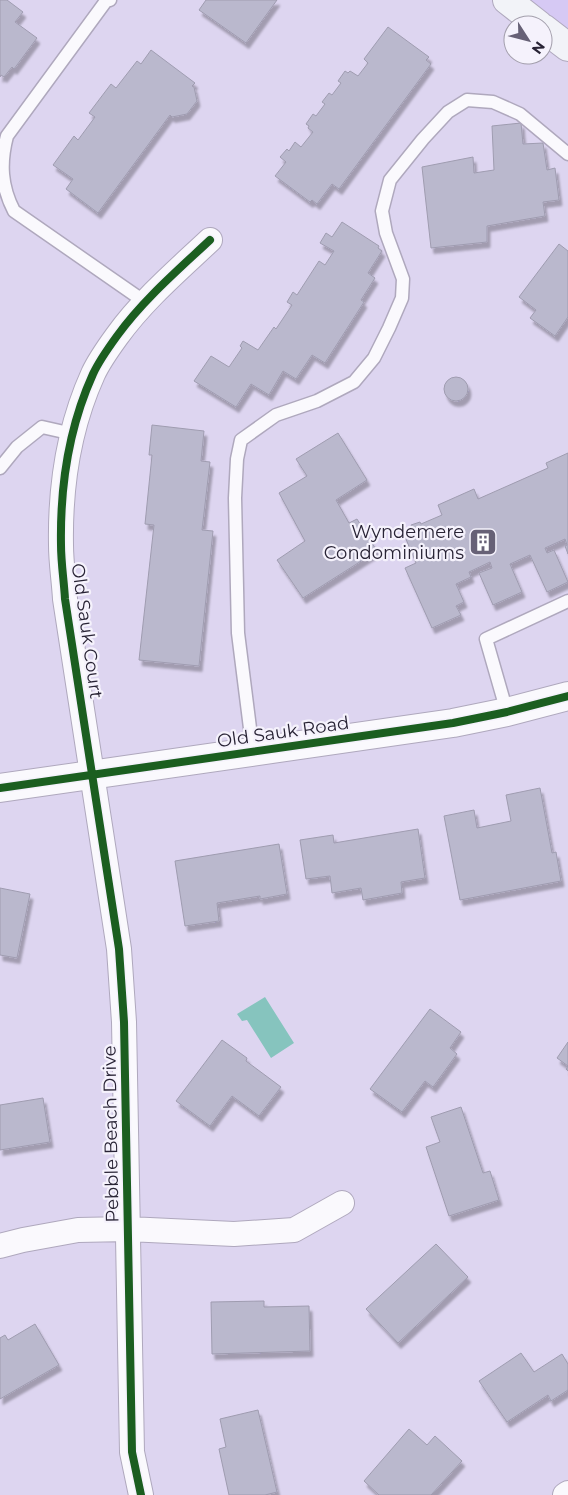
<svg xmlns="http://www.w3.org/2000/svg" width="568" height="1495" viewBox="0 0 568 1495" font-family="Montserrat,sans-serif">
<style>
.built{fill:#d6c9f4}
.water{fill:#86c4be}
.building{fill:#bab8cd;stroke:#9f9cb0;filter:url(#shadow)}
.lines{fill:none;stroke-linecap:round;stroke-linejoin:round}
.service-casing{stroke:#afa8bd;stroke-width:15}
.minor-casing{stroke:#afa8bd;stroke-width:26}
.tertiary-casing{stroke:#afa8bd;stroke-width:30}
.secondary-casing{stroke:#afa8bd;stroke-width:30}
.service{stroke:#faf9fd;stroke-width:12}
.minor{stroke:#faf9fd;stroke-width:24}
.tertiary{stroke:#faf9fd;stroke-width:28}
.secondary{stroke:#f2f3f8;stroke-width:28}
.cycleway-casing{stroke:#f5f2fc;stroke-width:11}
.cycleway{stroke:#1b5e20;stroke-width:8}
.labels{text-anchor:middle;stroke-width:4.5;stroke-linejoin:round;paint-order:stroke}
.poi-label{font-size:18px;fill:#282335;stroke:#f5f2fc;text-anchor:end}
.street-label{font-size:18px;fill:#282335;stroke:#f5f2fc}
</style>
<defs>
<filter id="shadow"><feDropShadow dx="3" dy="5.5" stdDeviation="1" flood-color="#0004"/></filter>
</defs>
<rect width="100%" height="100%" fill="#ddd5f0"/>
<path class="built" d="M507 0H568V47Z"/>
<path class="water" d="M265 997 294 1043 271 1058 247 1020 242 1021 237 1014Z"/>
<path class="building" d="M0 0H7L23 12 15 22 37 38 14 69 12 67 4 77 1 75 0 77Z
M206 0H277L246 43 199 10Z
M388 27 429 57 426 60 431 64 339 189 332 184 317 204 312 200 310 202 275 176 286 162 280 157 287 149 289 151 295 142 301 147 313 132 308 128 309 126 306 124 313 114 316 116 325 104 322 102 329 93 332 95 341 83 338 81 345 71 348 73 350 71 358 76 368 63 364 59Z
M151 50 195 83 192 86 194 87 197 101 187 114 172 117 170 115 98 213 66 189 73 179 53 165 74 136 78 140 95 117 89 113 111 84 116 88 137 61 141 64Z
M521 123 523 144 543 143 547 170 555 168 559 200 543 202 545 216 487 226V242L431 248 422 167 473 157 474 173 494 170 492 126Z
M342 222 379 246 378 248 382 251 368 273 375 278 361 300 364 302 325 363 312 355 296 379 283 371 269 395 251 384 236 407 194 381 211 356 229 367 242 348 240 346 243 341 258 350 274 327 276 329 292 305 287 302 293 292 297 295 319 261 325 265 334 251 320 243 326 233 332 237Z
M559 244 568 251V317L555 336 530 318 536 310 519 297Z
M444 389a12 12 0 1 1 24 0a12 12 0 1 1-24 0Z
M152 425 204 431 201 461 210 462 202 530 213 531 199 666 139 660 154 525 145 524 152 455H149Z
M338 433 367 480 336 500 349 523 357 519 377 551 303 598 277 560 305 541 279 493 307 476 296 459Z
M568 453V554L565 546 567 545 565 539 545 548 547 553 554 550 568 582 547 592 530 555 510 564 522 592 493 605 479 573 492 568 490 562 469 572 471 577 456 584 464 602 456 606 461 615 432 628 405 568 416 563 403 532 412 528 411 525 420 522 421 524 442 515 438 505 474 489 478 499 548 468 546 463Z
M540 788 552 853 556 852 561 881 460 900 444 816 474 810 477 828 511 821 506 795Z
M418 829 425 878 401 882 402 893 363 900 361 888 332 893 330 876 306 879 300 840 333 835 334 843Z
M279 844 287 894 260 899V896L217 903 219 921 185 926 175 861Z
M0 888 30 894 17 958 0 955Z
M430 1009 461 1032 450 1048 457 1054 433 1087 425 1081 402 1112 370 1089Z
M222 1040 247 1058 246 1061 281 1087 259 1116 232 1096 210 1126 176 1101Z
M568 1042V1071L566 1069 568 1066 557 1058Z
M43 1098 50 1142 0 1150V1105Z
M461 1107 483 1173 490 1171 499 1200 449 1216 426 1147 440 1142 431 1117Z
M436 1244 468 1277 398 1343 366 1309Z
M264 1301V1307L309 1306 310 1351 212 1354 211 1302Z
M35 1324 59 1365 0 1399V1338L5 1335 8 1340Z
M521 1353 534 1372 562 1354 568 1364V1390L551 1401 548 1395 507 1422 479 1381Z
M258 1410 277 1492 265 1495H229L219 1449 226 1447 220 1419Z
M409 1429 427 1445 435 1436 462 1461 431 1495H379L364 1481Z"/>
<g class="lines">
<g class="service-casing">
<path id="service" d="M110 0 106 1 7 136C0 163 1 186 14 211L145 302
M0 468 17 447 42 427 73 434
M507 712 486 639 568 601
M253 752 238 633 235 498 237 459 241 440 276 415 317 401 354 382 374 358 389 328 402 298 403 279 386 233 382 211 390 180 423 139 448 112 467 100 493 102 520 114 568 154"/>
</g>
<g class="minor-casing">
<path id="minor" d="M0 1246 23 1240 78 1230 128 1229 234 1234 294 1230 342 1203
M141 1495 132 1452 124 1022 119 949 65 599C64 581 61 563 61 545 60 488 69 427 93 374 99 361 109 347 117 336 143 300 178 270 210 240
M565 1495 568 1493"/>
</g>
<g class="tertiary-casing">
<path id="tertiary" d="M0 788 453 723 507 712 568 696"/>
</g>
<g class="secondary-casing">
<path id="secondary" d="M507 0 539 25
M543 28 568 47"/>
</g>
<use href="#service" class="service"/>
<use href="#minor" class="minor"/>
<use href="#tertiary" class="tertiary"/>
<use href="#secondary" class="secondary"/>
<g class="cycleway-casing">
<path id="cycleway" d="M0 788 453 723 507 712 568 696
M141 1495 132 1452 124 1022 119 949 65 599C64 581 61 563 61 545 60 488 69 427 93 374 99 361 109 347 117 336 143 300 178 270 210 240"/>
</g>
<use href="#cycleway" class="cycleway"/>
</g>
<defs>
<g id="building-square" transform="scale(1.4375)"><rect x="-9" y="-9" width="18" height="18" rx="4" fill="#676176" stroke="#f5f2fc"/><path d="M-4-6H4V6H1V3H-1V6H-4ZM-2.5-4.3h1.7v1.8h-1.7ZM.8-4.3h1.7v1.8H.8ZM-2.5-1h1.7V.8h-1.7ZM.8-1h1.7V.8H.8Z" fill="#fff"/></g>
</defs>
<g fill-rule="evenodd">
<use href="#building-square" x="483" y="542"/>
</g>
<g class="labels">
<g class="poi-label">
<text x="464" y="538">Wyndemere<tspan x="464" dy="21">Condominiums</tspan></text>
</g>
<g class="street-label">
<text transform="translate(87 631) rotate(82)" y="6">Old Sauk Court</text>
<text transform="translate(283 732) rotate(-8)" y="6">Old Sauk Road</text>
<text transform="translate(111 1134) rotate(-91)" y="6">Pebble Beach Drive</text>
</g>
</g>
<g transform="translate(528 40) rotate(126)"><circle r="24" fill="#f5f2fc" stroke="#a39fac"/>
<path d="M0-4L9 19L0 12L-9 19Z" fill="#676176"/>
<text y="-8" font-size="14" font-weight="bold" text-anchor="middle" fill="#282335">N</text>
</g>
</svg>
